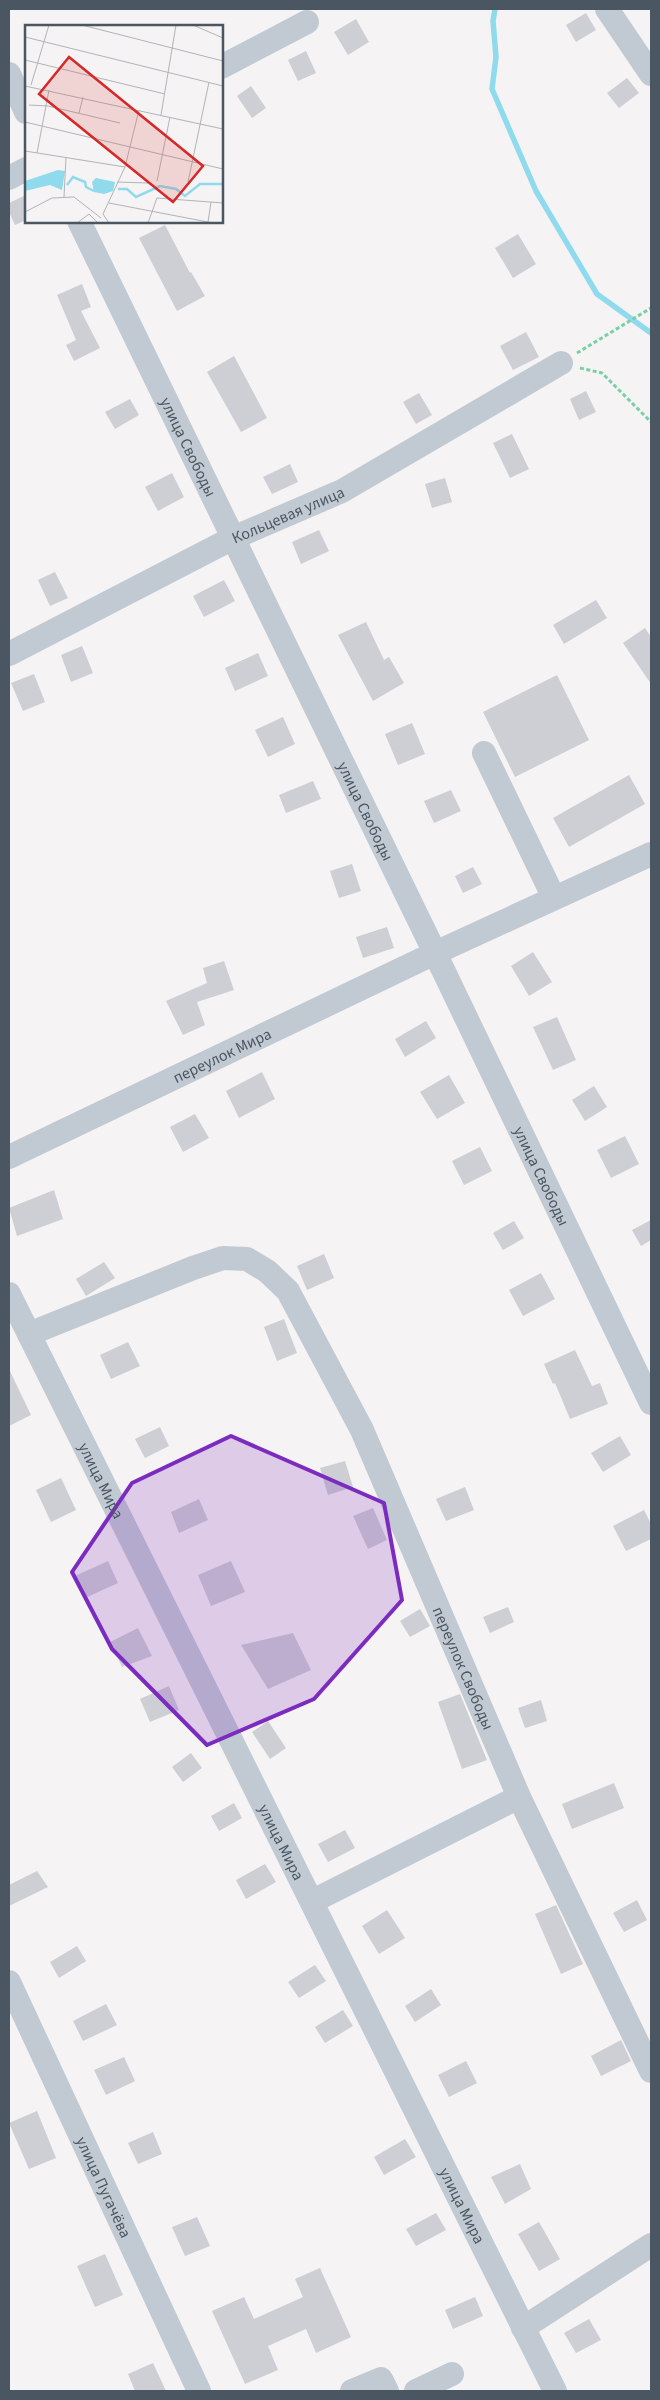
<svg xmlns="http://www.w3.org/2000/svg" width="660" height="2400" viewBox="0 0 660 2400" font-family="'Source Sans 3',sans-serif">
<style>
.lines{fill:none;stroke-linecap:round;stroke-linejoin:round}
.stream{stroke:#90daee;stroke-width:5.5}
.building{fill:#cdcfd5}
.path{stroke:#7ad0a6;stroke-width:3;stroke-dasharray:4 2.5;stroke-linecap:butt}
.minor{stroke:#c1cad2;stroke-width:24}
.marked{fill:#7b2cbf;fill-opacity:0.2;stroke:#7b2cbf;stroke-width:4;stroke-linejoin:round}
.labels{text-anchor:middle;stroke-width:5;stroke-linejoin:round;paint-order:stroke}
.street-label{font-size:16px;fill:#4a5661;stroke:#fff}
.inset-river{fill:none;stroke:#90daee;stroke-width:2.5}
.inset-road{fill:none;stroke:#b1b4b9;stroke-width:1}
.view{fill:#d62828;fill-opacity:0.15;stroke:#d62828;stroke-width:2.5}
.inset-edge{fill:none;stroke:#4a5661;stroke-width:2.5}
</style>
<rect width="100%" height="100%" fill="#f5f3f3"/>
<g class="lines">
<path class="stream" d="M495 9 493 21 496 57 492 89 536 191 597 294 651 333"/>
</g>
<path class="building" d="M586 13 596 30 576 42 566 25Z
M356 19 369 42 348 55 334 32Z
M306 51 316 73 298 81 288 60Z
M627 78 639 93 619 108 607 93Z
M251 86 266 108 252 118 237 96Z
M26 195V220L15 225 9 212V203Z
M165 225 190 273 191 272 205 296 177 311 139 238Z
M518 234 536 264 513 278 495 248Z
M82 284 91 307 81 311 100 348 74 361 66 345 76 340 57 295Z
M526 332 539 357 513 370 500 346Z
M234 356 267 418 241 432 207 372Z
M586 391 596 412 579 420 570 399Z
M419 393 432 415 416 424 403 402Z
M130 399 139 415 115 429 105 412Z
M512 434 529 469 510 478 493 443Z
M290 464 298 482 272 494 263 477Z
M172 473 184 497 158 511 145 487Z
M445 478 452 502 432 508 425 484Z
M319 530 329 551 301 564 292 542Z
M55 572 68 598 50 606 38 580Z
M224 580 235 601 204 617 193 596Z
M596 600 607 618 564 644 553 625Z
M366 622 384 660 389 657 404 683 373 701 338 635Z
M645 628 651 637V684L623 643Z
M82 646 93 673 71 682 61 655Z
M258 653 268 676 235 691 225 668Z
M34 674 45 702 23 711 11 683Z
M557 675 589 740 515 777 483 712Z
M283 717 295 744 268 757 255 730Z
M412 723 425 754 398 765 385 734Z
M629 775 645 804 569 847 553 818Z
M313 781 321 799 286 813 279 795Z
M451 790 461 811 434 823 424 801Z
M352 864 361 891 339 898 330 871Z
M473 867 482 884 463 893 455 876Z
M387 927 394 948 363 958 356 937Z
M533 952 552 982 529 996 511 966Z
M224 961 234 990 197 1002 205 1025 183 1035 166 1001 207 983 203 968Z
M557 1017 576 1060 553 1070 533 1027Z
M426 1021 436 1038 405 1057 395 1039Z
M262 1072 275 1099 239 1118 226 1091Z
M449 1075 465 1103 437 1119 420 1092Z
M594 1086 607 1107 585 1121 572 1100Z
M195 1114 209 1138 183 1152 170 1127Z
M625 1136 639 1164 611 1178 597 1150Z
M480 1147 492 1171 464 1185 452 1161Z
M54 1190 63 1219 17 1236 9 1208Z
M651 1220V1240L641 1246 632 1230Z
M514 1221 524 1238 503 1250 493 1233Z
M324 1254 334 1278 307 1290 297 1266Z
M104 1262 115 1278 86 1296 76 1279Z
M541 1273 555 1299 523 1316 509 1290Z
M284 1319 297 1353 277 1361 264 1327Z
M128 1342 140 1366 111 1379 100 1355Z
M575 1350 592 1386 600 1383 608 1404 570 1419 555 1383 553 1384 544 1364Z
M9 1369 31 1415 9 1426Z
M160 1427 169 1446 145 1458 135 1439Z
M620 1436 631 1455 603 1472 591 1453Z
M345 1461 353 1487 328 1495 320 1468Z
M61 1478 76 1510 51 1522 36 1490Z
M465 1487 474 1510 446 1521 436 1499Z
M199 1499 208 1520 179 1533 171 1512Z
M373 1508 387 1540 368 1549 353 1516Z
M644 1510 651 1524V1539L626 1551 613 1526Z
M108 1561 118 1583 85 1598 75 1576Z
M231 1561 245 1592 211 1606 198 1575Z
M508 1607 514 1622 490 1633 483 1617Z
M420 1609 430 1626 410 1637 400 1621Z
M138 1628 152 1656 122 1667 110 1642Z
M293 1633 311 1670 268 1689 241 1645Z
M169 1686 179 1710 150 1722 140 1699Z
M460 1694 487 1760 462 1769 438 1702Z
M541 1700 547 1721 525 1728 518 1708Z
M268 1721 286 1748 270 1759 252 1732Z
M191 1753 202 1768 183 1782 172 1767Z
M614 1783 624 1808 572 1829 562 1804Z
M234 1803 242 1818 219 1831 211 1816Z
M345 1830 355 1848 328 1862 318 1844Z
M265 1864 276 1882 246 1899 236 1880Z
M37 1871 48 1887 9 1906V1885Z
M637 1900 647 1920 624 1932 613 1913Z
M556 1905 583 1964 561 1974 535 1914Z
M387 1910 405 1938 379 1954 362 1926Z
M77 1946 86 1961 59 1978 50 1962Z
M315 1965 326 1981 299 1998 288 1982Z
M431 1989 441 2005 415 2022 405 2006Z
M106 2004 117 2025 83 2041 73 2021Z
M343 2010 353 2026 325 2043 315 2027Z
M621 2040 631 2061 601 2076 591 2056Z
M124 2057 135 2081 106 2095 94 2070Z
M466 2061 477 2083 449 2097 438 2075Z
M37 2111 56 2158 29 2169 9 2123Z
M153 2132 162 2154 138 2164 128 2143Z
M405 2139 416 2157 384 2175 374 2157Z
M520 2164 531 2189 505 2204 491 2177Z
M436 2213 446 2230 416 2246 406 2229Z
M197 2217 210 2246 185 2256 172 2227Z
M539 2222 560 2259 539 2271 518 2234Z
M105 2254 123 2295 95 2307 77 2266Z
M320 2268 351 2337 316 2353 306 2329 268 2346 278 2370 245 2384 212 2311 244 2297 254 2319 303 2297 295 2279Z
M475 2297 483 2316 453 2329 445 2310Z
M589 2319 601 2340 576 2353 564 2333Z
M153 2363 166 2391H135L128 2374Z"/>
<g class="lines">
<path class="path" d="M577 353 651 308
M580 368 602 373 651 422"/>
<g class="minor">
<path d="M607 9 651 74"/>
<path d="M221 67 307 22"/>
<path d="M9 74 26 112"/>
<path d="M9 178 26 169"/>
<path id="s1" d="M79 221 435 953 651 1403"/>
<path id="s2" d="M9 654 233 538 342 491 561 363"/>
<path d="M484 753 554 898"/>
<path id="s3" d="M9 1157 435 953 651 854"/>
<path id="s4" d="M9 1294 555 2391"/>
<path id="s5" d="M29 1334 193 1268 223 1258 247 1259 267 1271 288 1291 362 1430 519 1797 651 2071"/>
<path d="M313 1901 519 1797"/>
<path id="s6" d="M9 1982 199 2391"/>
<path d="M523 2328 651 2245"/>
<path d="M352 2391 381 2379 387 2391"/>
<path d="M416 2391 452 2374"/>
</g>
</g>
<path class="marked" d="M231 1436 384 1503 402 1600 314 1699 207 1745 112 1649 72 1572 132 1483Z"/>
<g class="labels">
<g class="street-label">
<text dy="6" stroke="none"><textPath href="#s1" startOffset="251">улица Свободы</textPath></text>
<text dy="6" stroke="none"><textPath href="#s2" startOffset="312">Кольцевая улица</textPath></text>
<text dy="6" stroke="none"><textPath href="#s1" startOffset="656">улица Свободы</textPath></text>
<text dy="6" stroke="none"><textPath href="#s3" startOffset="236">переулок Мира</textPath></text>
<text dy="6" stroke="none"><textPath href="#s1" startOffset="1061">улица Свободы</textPath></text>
<text dy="6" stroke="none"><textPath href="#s4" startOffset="208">улица Мира</textPath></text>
<text dy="6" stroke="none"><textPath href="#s5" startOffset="701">переулок Свободы</textPath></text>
<text dy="6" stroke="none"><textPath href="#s4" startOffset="612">улица Мира</textPath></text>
<text dy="6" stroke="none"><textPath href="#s6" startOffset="226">улица Пугачёва</textPath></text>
<text dy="6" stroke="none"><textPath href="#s4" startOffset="1018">улица Мира</textPath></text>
</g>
</g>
<g transform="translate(25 25)">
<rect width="198" height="198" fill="#f5f3f3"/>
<path d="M33 145 40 146 37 165 25 160 0 166V156ZM71 153 90 157 88 166 79 169 69 167 67 157Z" fill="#90daee"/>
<path class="inset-river" d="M42 160 48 152 60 157 61 162 69 166M93 164H102L111 172 135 161 151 164 160 171 175 159H198"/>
<path class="inset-road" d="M57 0 198 36M168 0 198 13M0 12 198 61M0 35 140 69M6 60 24 0M0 61 198 104M4 80 23 81 95 98M54 88 58 72M136 90 151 0M0 97 198 144M0 126 100 142M12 128 24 65M132 156 145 92M92 157 123 158M163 157 184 57M39 172 41 132M84 178 188 198M0 187 27 173 49 172 76 193M183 197 186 177M52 198 64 189 73 198M84 198 78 189 100 142 114 85M123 198 132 173 198 178"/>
<path class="view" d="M44 32 178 141 148 177 14 69Z"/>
<rect width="198" height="198" class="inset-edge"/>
</g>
<rect width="660" height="2400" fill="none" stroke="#4a5661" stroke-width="20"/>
</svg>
